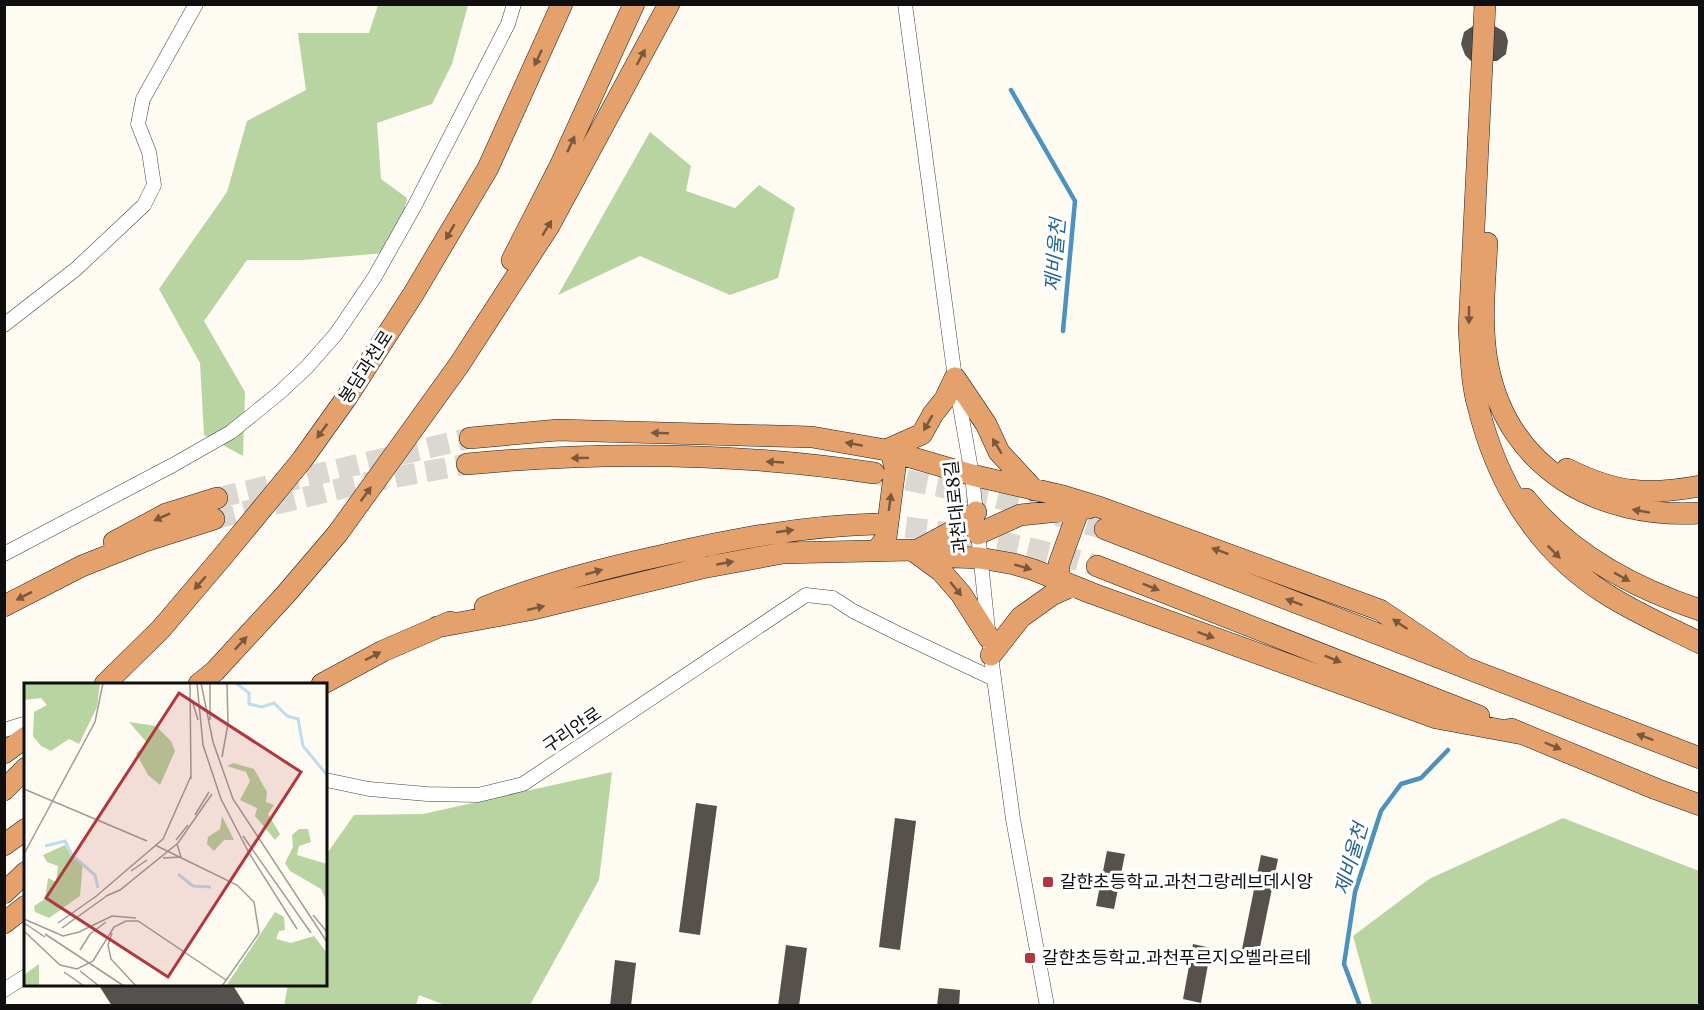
<svg xmlns="http://www.w3.org/2000/svg" width="1704" height="1010" viewBox="0 0 1704 1010" font-family="Merriweather,'Noto Sans KR',serif">
<style>
.forest{fill:#b8d4a1}
.lines{fill:none;stroke-linecap:round;stroke-linejoin:round}
.stream{stroke:#4d92be;stroke-width:4.5}
.building{fill:#57514d}
.highway-tunnel{stroke:#dad8d1;stroke-width:21;stroke-dasharray:21 10;stroke-linecap:butt}
.minor-casing{stroke:#424242;stroke-width:15}
.highway-casing{stroke:#202020;stroke-width:22}
.minor{stroke:#fff;stroke-width:14}
.highway{stroke:#e4a16b;stroke-width:21}
.oneway{fill:#7a583d}
.poi-dot{fill:#b0373e;stroke:#fff;stroke-width:2}
.labels{text-anchor:middle;stroke-width:6;stroke-linejoin:round;paint-order:stroke}
.street-label{font-size:18px;fill:#0f0f0f;stroke:#fff}
.poi-label{font-size:18px;fill:#0f0f0f;stroke:#fff;text-anchor:start}
.water-label{font-size:20px;font-style:italic;fill:#266594;stroke:#fff}
.inset-river{fill:none;stroke:#bdddf0;stroke-width:3}
.inset-road{fill:none;stroke:#9e9d98;stroke-width:1.5}
.view{fill:#b0373e;fill-opacity:0.15;stroke:#b0373e;stroke-width:3}
.inset-edge{fill:none;stroke:#0f0f0f;stroke-width:3}
</style>
<rect width="100%" height="100%" fill="#fefbf3"/>
<path class="forest" d="M378 5H468L452 64 432 104 377 123 381 179 407 198 396 252 302 260H247L204 321 245 392 243 456 204 435 200 363 159 289 227 192 247 121 306 90 298 33H369Z
M650 132 691 166 686 191 735 208 759 185 795 208 778 278 730 295 640 256 558 295Z
M612 772 599 880 530 1005H445L419 995 416 1005 284 1006 288 985 326 984V855L354 815 423 814Z
M1563 818 1699 871V1005H1372L1353 936 1429 879Z"/>
<g class="lines">
<path class="stream" d="M1011 90 1075 201 1063 331
M1360 1006 1344 964 1355 892 1381 811 1401 784 1421 778 1448 750"/>
</g>
<path class="building" d="M1476 24 1493 25 1505 32 1508 41 1506 54 1497 61H1471L1465 55 1461 44 1464 32Z
M696 803 717 806 700 935 679 932Z
M895 818 916 821 900 950 879 947Z
M1107 851 1125 854 1114 909 1096 906Z
M1261 855 1278 859 1258 957 1241 954Z
M1193 944 1211 948 1201 1003 1183 999Z
M786 945 807 948 799 1006H778Z
M615 960 636 963 631 1006H610Z
M98 984H232L246 1006H112Z
M939 988 960 990 959 1006H937Z"/>
<g class="lines">
<path class="highway-tunnel" d="M876 474 997 498 1105 529
M217 498 470 438
M214 519 364 483 467 464
M875 524C951 531 1024 544 1097 566"/>
<g class="minor-casing">
<path id="minor" d="M905 4 955 378 972 475 988 630
M4 325 76 269 144 205 154 185 149 152 138 124 143 99 196 4
M4 554 173 465 231 432 278 394 306 368 336 334 374 278 414 207 508 24 514 4
M990 649 1013 819 1047 1006
M4 730 24 724
M326 780 369 789 427 794 478 795 523 784 806 595 833 598 853 611 901 635 994 679
M4 990 26 976"/>
</g>
<g class="highway-casing">
<path id="highway" d="M1485 4 1469 329C1471 354 1471 381 1478 406 1497 484 1538 551 1606 594 1636 613 1668 627 1700 643
M1487 243C1485 283 1480 326 1488 366 1509 470 1599 519 1700 513
M512 260 560 166 634 4
M955 378 986 424 999 452 1034 490
M470 438 558 430 812 437 886 450 972 475 1063 496 1099 507 1380 610 1466 668
M886 450 922 434 933 414 945 399 955 378
M467 464C602 451 741 453 874 473
M1567 469C1615 493 1647 496 1700 486
M1526 499C1570 554 1634 588 1700 610
M1105 529 1700 758
M978 534 1020 515 1089 508
M114 542 166 514 217 498
M877 550 886 538 895 468 891 451
M916 551 953 531 976 512
M915 552 941 571 961 594 989 638
M1097 566 1479 716
M1059 581V564L1079 509
M4 606 82 566 145 541 214 519
M485 607C542 584 604 568 664 555 734 539 803 526 875 524
M437 627 529 610 702 568 783 553 912 550 953 557 980 558 1014 564 1034 570 1091 593 1436 718 1523 734
M991 655 1021 617 1052 595 1072 586
M105 684 161 629 223 556 302 460 347 397 414 293 488 168 562 4
M199 684 215 671 286 594 338 533 459 365 549 226 669 4
M322 684 383 651 450 622
M1511 729 1656 789 1700 805
M4 753 26 737
M4 790 26 768
M4 845 26 829
M4 893 26 872
M4 923 26 906"/>
</g>
<use href="#minor" class="minor"/>
<use href="#highway" class="highway"/>
</g>
<defs><path id="oneway-solid" d="M-6-.8H1V-3.2L6.5 0L1 3.2V.8H-6Z" transform="scale(1.5)"/></defs>
<g class="oneway">
<use href="#oneway-solid" transform="translate(641 57) rotate(-62)"/>
<use href="#oneway-solid" transform="translate(538 58) rotate(115)"/>
<use href="#oneway-solid" transform="translate(571 144) rotate(-65)"/>
<use href="#oneway-solid" transform="translate(547 228) rotate(-59)"/>
<use href="#oneway-solid" transform="translate(450 232) rotate(120)"/>
<use href="#oneway-solid" transform="translate(1469 315) rotate(90)"/>
<use href="#oneway-solid" transform="translate(928 423) rotate(119)"/>
<use href="#oneway-solid" transform="translate(322 431) rotate(126)"/>
<use href="#oneway-solid" transform="translate(660 433) rotate(-178)"/>
<use href="#oneway-solid" transform="translate(854 444) rotate(-170)"/>
<use href="#oneway-solid" transform="translate(997 446) rotate(-121)"/>
<use href="#oneway-solid" transform="translate(580 458) rotate(179)"/>
<use href="#oneway-solid" transform="translate(775 462) rotate(-177)"/>
<use href="#oneway-solid" transform="translate(366 494) rotate(-54)"/>
<use href="#oneway-solid" transform="translate(890 502) rotate(-82)"/>
<use href="#oneway-solid" transform="translate(1641 511) rotate(-170)"/>
<use href="#oneway-solid" transform="translate(162 517) rotate(156)"/>
<use href="#oneway-solid" transform="translate(785 531) rotate(-8)"/>
<use href="#oneway-solid" transform="translate(1220 551) rotate(-160)"/>
<use href="#oneway-solid" transform="translate(1554 552) rotate(45)"/>
<use href="#oneway-solid" transform="translate(725 563) rotate(-10)"/>
<use href="#oneway-solid" transform="translate(1023 567) rotate(16)"/>
<use href="#oneway-solid" transform="translate(594 572) rotate(-16)"/>
<use href="#oneway-solid" transform="translate(1622 577) rotate(29)"/>
<use href="#oneway-solid" transform="translate(200 583) rotate(131)"/>
<use href="#oneway-solid" transform="translate(1151 587) rotate(22)"/>
<use href="#oneway-solid" transform="translate(956 589) rotate(51)"/>
<use href="#oneway-solid" transform="translate(24 596) rotate(153)"/>
<use href="#oneway-solid" transform="translate(1294 602) rotate(-159)"/>
<use href="#oneway-solid" transform="translate(536 608) rotate(-13)"/>
<use href="#oneway-solid" transform="translate(1400 624) rotate(-146)"/>
<use href="#oneway-solid" transform="translate(1206 635) rotate(20)"/>
<use href="#oneway-solid" transform="translate(241 643) rotate(-47)"/>
<use href="#oneway-solid" transform="translate(373 656) rotate(-27)"/>
<use href="#oneway-solid" transform="translate(1333 659) rotate(22)"/>
<use href="#oneway-solid" transform="translate(1645 737) rotate(-159)"/>
<use href="#oneway-solid" transform="translate(1553 746) rotate(23)"/>
</g>
<g class="poi-dot">
<rect x="1042" y="876" width="12" height="12" rx="3"/>
<rect x="1024" y="952" width="12" height="12" rx="3"/>
</g>
<g class="labels">
<g class="street-label">
<text transform="translate(366 367) rotate(-57)" y="6">봉담과천로</text>
<text transform="translate(956 507) rotate(-96)" y="6">과천대로8길</text>
<text transform="translate(572 730) rotate(-34)" y="6">구리안로</text>
</g>
<g class="poi-label">
<text x="1060" y="888">갈햔초등학교.과천그랑레브데시앙</text>
<text x="1042" y="964">갈햔초등학교.과천푸르지오벨라르테</text>
</g>
<g class="water-label">
<text transform="translate(1055 255) rotate(-85)" y="7">제비울천</text>
<text transform="translate(1351 859) rotate(-74)" y="7">제비울천</text>
</g>
</g>
<g transform="translate(24 683)">
<rect width="303" height="303" fill="#fefbf3"/>
<path d="M0 0H76L73 24 55 61 45 56 27 68 17 63 9 53 10 29 23 22 17 15 0 17ZM105 39 132 43 147 58 151 68 136 102 124 92 112 70 124 61ZM209 80 230 86 243 109 242 119 250 122 244 131 256 151 251 157 231 133 233 125 216 117 226 98 222 89 203 83ZM198 133 210 157H200L190 168 183 161 184 154 196 146ZM275 146H284L287 159 275 163 273 172 303 181V219L297 206 266 188 261 180 269 164 268 152ZM41 162 48 175 59 179 56 213 25 235 11 229 10 223 21 216 24 195 32 199 34 183 23 179 19 172ZM251 229 260 234 261 247 255 248 252 256 267 260 290 253 303 270V303H202ZM15 281V303H0V292Z" fill="#b8d4a1"/>
<path class="inset-river" d="M212 0 225 10V21L238 24 250 20 263 33 274 36 279 63 303 92M21 163 41 158 48 172 71 192 74 205M154 191 169 203 187 204"/>
<path class="inset-road" d="M166 0 167 96M173 0 179 62 197 116 225 170 273 246M177 0 189 59 209 116 303 259M186 0V37M168 17 174 37M198 74 204 41 203 0M0 106 123 158M171 132 185 109M219 153 287 250M152 157 164 142M131 162 213 202 230 219 235 250 198 303M0 171 71 39 79 0M139 175 157 174 153 161M107 188 123 177M82 213 96 207 154 160 188 111M70 215 139 156 167 93M289 232 303 249M0 236 39 253 55 249 88 233 112 235M0 240 21 254M34 240 71 214M38 245 84 212M0 248 36 282 53 286 69 278 90 244 102 238H114L202 297M88 250 84 262 87 276 112 303M21 251 100 303M56 267 66 251 82 239M56 288 75 303M40 289 60 303"/>
<path class="view" d="M155 10 277 89 144 294 22 215Z"/>
<rect width="303" height="303" class="inset-edge"/>
</g>
<rect width="1704" height="1010" fill="none" stroke="#0f0f0f" stroke-width="12"/>
</svg>
